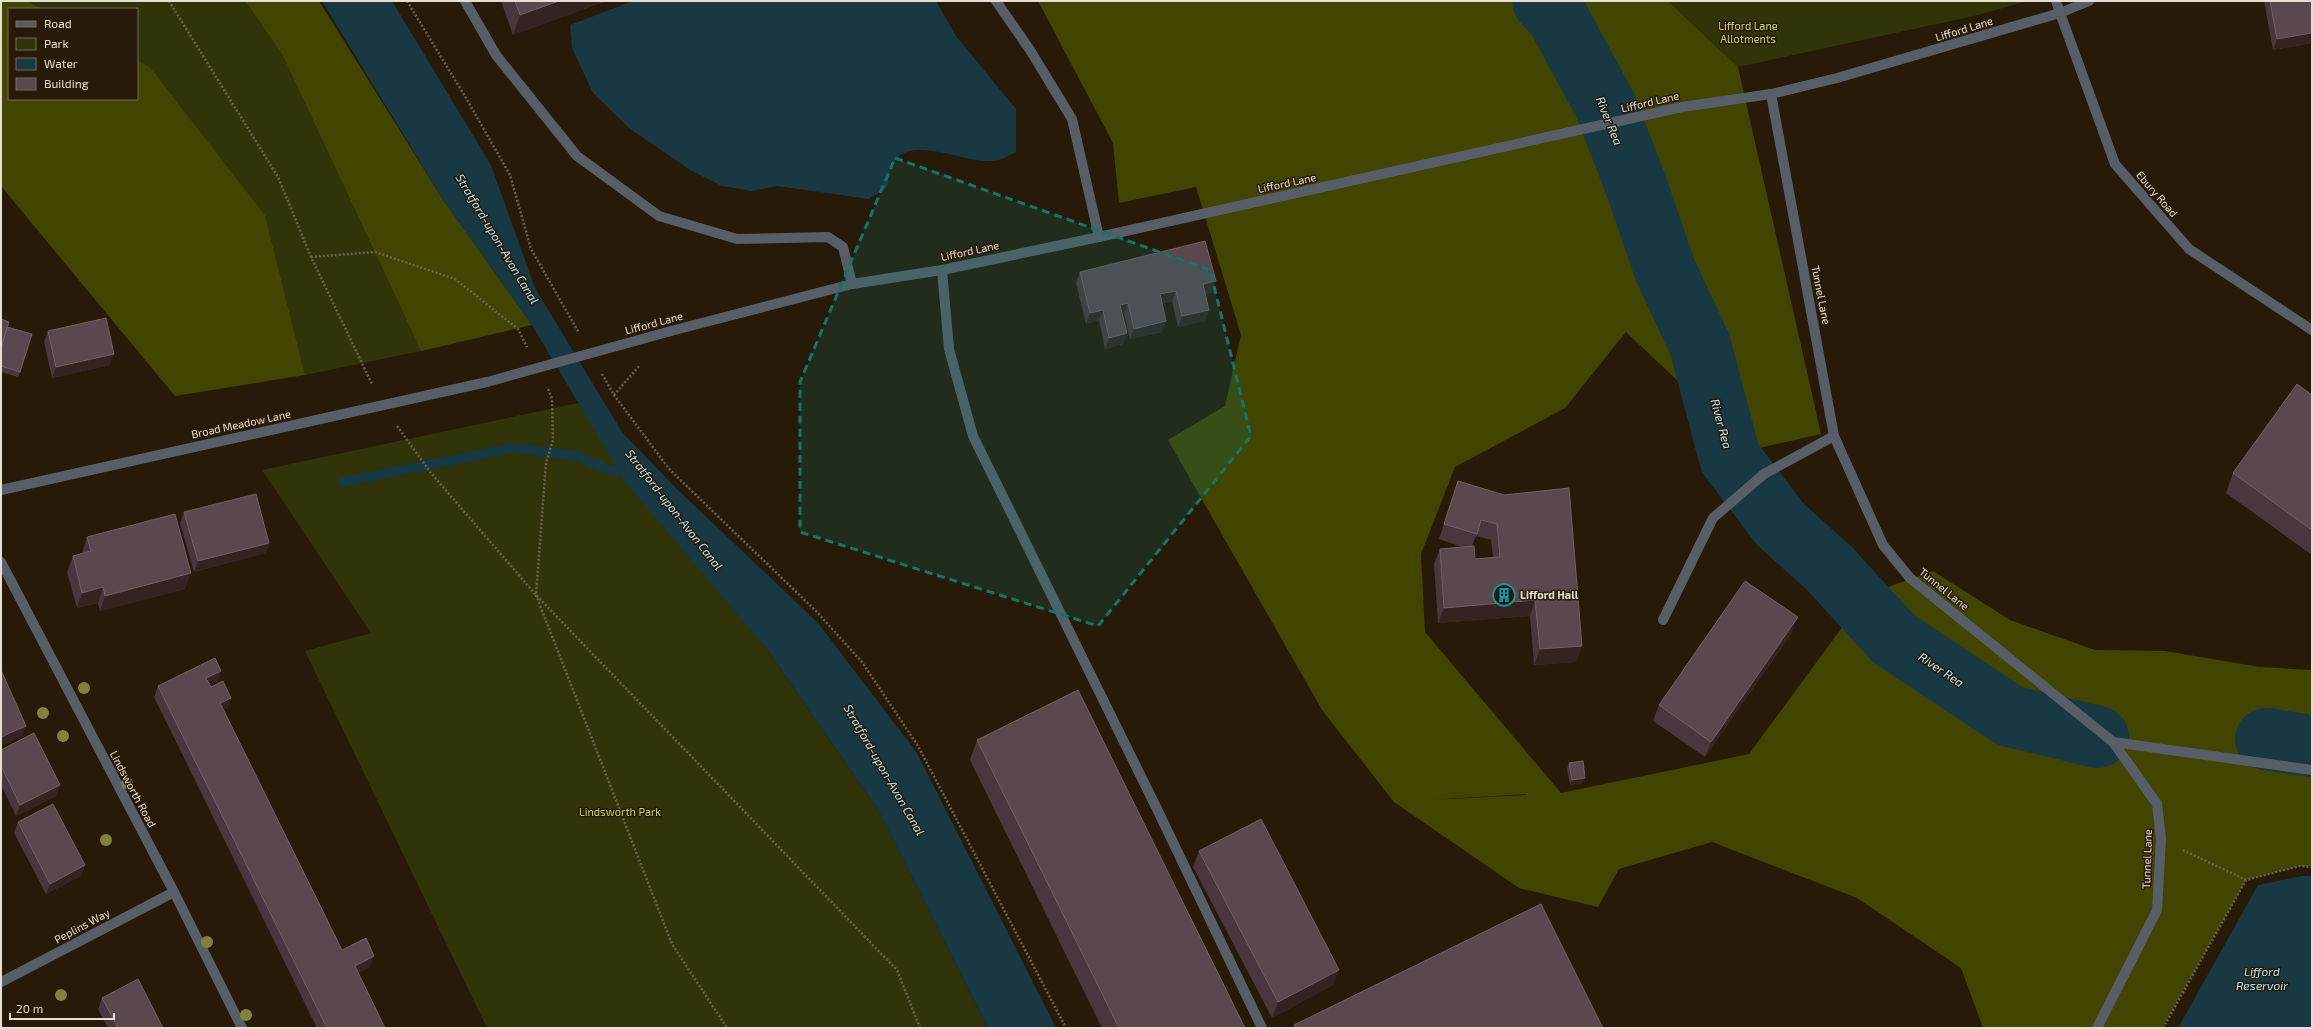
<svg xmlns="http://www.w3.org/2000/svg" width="2313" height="1029" viewBox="0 0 2313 1029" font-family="'Exo 2',sans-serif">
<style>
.green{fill:#313408}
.forest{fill:#414500;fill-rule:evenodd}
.water{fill:#183843}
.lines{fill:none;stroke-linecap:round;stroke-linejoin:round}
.stream{stroke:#183843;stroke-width:10}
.river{stroke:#183843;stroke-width:62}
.path{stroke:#6d6152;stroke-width:2.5;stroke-dasharray:2 2;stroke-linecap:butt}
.service{stroke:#585e67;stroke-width:10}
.minor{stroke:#585e67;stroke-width:10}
.tertiary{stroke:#585e67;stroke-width:10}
.tertiary-bridge{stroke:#585e67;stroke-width:10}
.tree{fill:#82823e}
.wall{fill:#49363e;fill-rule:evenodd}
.shaded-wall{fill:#342322}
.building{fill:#5a484e;stroke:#706063}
.marked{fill:#0f766e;fill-opacity:0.2;stroke:#0f766e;stroke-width:3;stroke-dasharray:8 5;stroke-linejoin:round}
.labels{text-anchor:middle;stroke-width:3;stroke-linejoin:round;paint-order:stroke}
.park-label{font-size:11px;fill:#cdd769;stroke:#271a09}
.street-label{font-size:11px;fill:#e8dfd4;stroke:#271a09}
.poi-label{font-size:11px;font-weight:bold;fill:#e8dfd4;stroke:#271a09;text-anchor:start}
.water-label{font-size:12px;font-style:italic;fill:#b8e7f8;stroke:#271a09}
</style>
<rect width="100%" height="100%" fill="#271a09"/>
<path class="green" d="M27 1H245L282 54 421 351 305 375 265 215 150 67 137 60V9H42Z
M1668 1H2028L1974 16 1738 67Z
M578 403 766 648 878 810 988 1028H487L305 651 371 633 262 470Z"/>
<path class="forest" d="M1 1H27L42 9H9V99H137V60L150 67 265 215 305 375 175 396 1 186Z
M245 1H319L442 198 532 325 421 351 282 54Z
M1038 1H1668L1738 67 1821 434 1751 450 1626 332 1565 408 1455 467 1421 554 1425 632 1561 793 1749 754 1866 595 1933 571 2010 620 2095 650 2165 651 2260 667 2312 670V866H2300L2246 880 2162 1028H1983L1961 968 1857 898 1712 842 1619 869 1598 907 1519 888 1394 802 1322 710 1168 440 1225 406 1241 335 1196 187 1119 203 1113 143ZM1526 794V795L1429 800Z"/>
<path class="water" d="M322 1H392L491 165 535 288 622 432 678 490 818 623 917 753 1056 1028H988L878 810 766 648 625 482 532 325 442 198Z
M633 1H936L956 36 1016 109V152C1009 155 1000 161 993 161 966 163 920 139 899 156 890 162 889 177 887 187L869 199 777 186 752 191 722 186 690 170 629 128 593 93 572 48 570 25Z
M2302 876H2312V1028H2178L2258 885Z"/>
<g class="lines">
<path class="stream" d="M342 482 513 448 577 456 612 471 632 468"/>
<path class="river" d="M1543 1 1558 18 1605 105 1637 188 1665 270 1700 345 1730 458 1780 524 1829 568 1894 639 2010 716 2098 737
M2266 739 2312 746"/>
<path class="path" d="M169 1 278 177 311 257 372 384
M407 1 466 98 510 175 531 249 579 333
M311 257 375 252 455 279 518 329 527 347
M602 374 614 395 669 469 816 611 862 662 918 746 1066 1028
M548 389 552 399 553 440 546 463 536 595 672 944 727 1028
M614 395 640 365
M397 426 431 473 536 595 897 970 920 1028
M2183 850 2246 880
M2163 1028 2246 880 2300 866 2312 867"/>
<path class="service" d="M465 1 496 55 577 156 659 216 737 239 828 237 843 247 852 284
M996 1 1030 50 1072 119 1099 237
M2056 1 2060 13
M942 270 949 349 973 436 1158 811 1262 1028
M1663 620 1713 518 1764 474 1834 436
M2113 742 2312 770"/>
<path class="minor" d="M2060 13 2115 164 2189 249 2312 330
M1771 94 1834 436 1883 545 1910 578 2113 742 2157 804 2161 839 2157 910 2097 1028
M1 562 174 892 242 1028
M1 982 174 892"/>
<path class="tertiary" d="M671 331 852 284 942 270 1099 237 1682 107 1771 94 1837 78 2060 13 2089 1
M1 490 487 382"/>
<path class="tertiary-bridge" d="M487 382 671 331"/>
</g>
<g class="tree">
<circle cx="84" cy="688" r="6"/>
<circle cx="43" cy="713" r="6"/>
<circle cx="63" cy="736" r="6"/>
<circle cx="127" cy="783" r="6"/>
<circle cx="106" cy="840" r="6"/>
<circle cx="207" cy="942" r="6"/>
<circle cx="61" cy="995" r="6"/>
<circle cx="246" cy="1015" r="6"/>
</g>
<path class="wall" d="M501 1H606L513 35Z
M2264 1H2312V43L2273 50Z
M1080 272 1212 292 1205 294 1209 310 1205 321 1178 327 1172 301 1162 304 1166 321 1162 332 1130 339 1124 314H1122L1127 333 1123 344 1105 349 1099 320 1086 324 1076 283Z
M1 319 7 327 20 372 18 377 1 372Z
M48 331 110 365 52 378 44 342Z
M2312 395V555L2226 493 2233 473Z
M1458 481 1504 495 1582 646 1576 662 1534 665 1530 616 1438 623 1434 564 1440 549 1462 547 1439 539ZM1476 536 1491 540 1493 557 1475 559 1472 546Z
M184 512 269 543 265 553 194 572 180 523Z
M87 537 185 589 100 611 98 603 77 608 67 572 73 556 82 554Z
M1792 633 1705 757 1653 721 1659 705Z
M221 671 217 682 210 685 211 687 231 698 227 708 224 710 342 950 370 967 358 973 385 1028H317L154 697 158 686Z
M977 740 1245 1028H1102L970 760Z
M1 750 56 796 16 816 1 785Z
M1569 763 1583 783 1570 785 1567 769Z
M18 822 85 865 81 876 46 894 14 833Z
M1199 851 1333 985 1272 1018 1193 867Z
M102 998 163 1028H108L98 1009Z"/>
<path class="shaded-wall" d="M559 1H606L513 35 520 15Z
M2312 33V43L2273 50 2277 39Z
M1216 281 1212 292 1199 295 1203 284Z
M1176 291 1172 301 1156 305 1160 294Z
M1128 303 1124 314 1116 316 1120 305Z
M1103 310 1099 320 1086 324 1090 313Z
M1209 310 1205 321 1178 327 1182 316Z
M1166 321 1162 332 1130 339 1134 329Z
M1127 333 1123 344 1105 349 1109 338Z
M114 354 110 365 52 378 56 367Z
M269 543 265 553 194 572 198 561Z
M191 573 185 589 100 611 105 596Z
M103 587 98 603 77 608 82 593Z
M1535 600 1530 616 1438 623 1444 608Z
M1798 617 1792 633 1705 757 1711 742Z
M1582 646 1576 662 1534 665 1540 649Z
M221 671 217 682 202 689 206 678Z
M231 698 227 708 216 714 220 703Z
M26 726 22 736 1 746V737Z
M1585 778 1583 783 1570 785 1572 780Z
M60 785 56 796 16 816 20 805Z
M85 865 81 876 46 894 50 884Z
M374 956 370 967 351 977 355 966Z
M1339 970 1333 985 1272 1018 1278 1002Z"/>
<path class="building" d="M515 1H559L520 15Z
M2270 1H2312V33L2277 39Z
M1205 241 1216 281 1203 284 1209 310 1182 316 1176 291 1160 294 1166 321 1134 329 1128 303 1120 305 1127 333 1109 338 1103 310 1090 313 1080 272Z
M106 318 114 354 56 367 48 331Z
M1 319 9 322 1 348Z
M7 327 32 334 20 372 1 366V348Z
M2297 384 2312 395V530L2233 473Z
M1458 481 1504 495 1569 488 1582 646 1540 649 1535 600 1444 608 1440 549 1474 546 1475 559 1500 557 1497 524 1481 520 1477 534 1444 524Z
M256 494 269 543 198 561 184 512Z
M175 514 191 573 105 596 103 587 82 593 73 556 91 551 87 537Z
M1745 581 1798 617 1711 742 1659 705Z
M215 658 221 671 206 678 211 687 223 681 231 698 220 703 342 950 366 938 374 956 355 966 385 1028H327L158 686Z
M1 670 26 726 1 737Z
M1078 690 1245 1028H1119L977 740Z
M34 733 60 785 20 805 1 766V750Z
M1583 761 1585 778 1572 780 1569 763Z
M53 804 85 865 50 884 18 822Z
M1261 819 1339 970 1278 1002 1199 851Z
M1541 904 1603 1028H1296L1294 1025Z
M138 979 163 1028H118L102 998Z"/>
<path class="marked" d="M895 158 1210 270 1251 436 1098 626 800 532V382Z"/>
<defs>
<g id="building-ring" transform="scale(1.15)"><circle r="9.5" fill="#271a09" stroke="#0f9aa8" stroke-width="1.5"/><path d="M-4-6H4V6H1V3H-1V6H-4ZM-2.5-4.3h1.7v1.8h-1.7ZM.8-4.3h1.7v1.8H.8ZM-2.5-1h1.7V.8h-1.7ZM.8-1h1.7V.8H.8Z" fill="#0f9aa8"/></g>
</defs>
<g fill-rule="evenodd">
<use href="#building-ring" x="1504" y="595"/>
</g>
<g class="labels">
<g class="park-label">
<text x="1748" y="30">Lifford Lane<tspan x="1748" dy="13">Allotments</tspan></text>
<text x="620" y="816">Lindsworth Park</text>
</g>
<g class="street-label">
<text transform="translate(1964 29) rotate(-17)" y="4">Lifford Lane</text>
<text transform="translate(1650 102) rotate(-13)" y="4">Lifford Lane</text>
<text transform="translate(1287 183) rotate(-12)" y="4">Lifford Lane</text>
<text transform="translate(2157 194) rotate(49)" y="4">Ebury Road</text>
<text transform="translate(970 251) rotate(-12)" y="4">Lifford Lane</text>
<text transform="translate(1821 295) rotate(79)" y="4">Tunnel Lane</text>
<text transform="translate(654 323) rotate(-15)" y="4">Lifford Lane</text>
<text transform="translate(241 424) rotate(-12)" y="4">Broad Meadow Lane</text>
<text transform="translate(1944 589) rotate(39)" y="4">Tunnel Lane</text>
<text transform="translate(133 789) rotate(62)" y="4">Lindsworth Road</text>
<text transform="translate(2147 859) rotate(-88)" y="4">Tunnel Lane</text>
<text transform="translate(82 926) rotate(-28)" y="4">Peplins Way</text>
</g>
<g class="poi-label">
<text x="1520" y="599">Lifford Hall</text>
</g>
<g class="water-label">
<text transform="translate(1609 121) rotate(68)" y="4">River Rea</text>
<text transform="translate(497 239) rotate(59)" y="4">Stratford-upon-Avon Canal</text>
<text transform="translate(1721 424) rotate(75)" y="4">River Rea</text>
<text transform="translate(674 510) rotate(52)" y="4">Stratford-upon-Avon Canal</text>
<text transform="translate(1941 670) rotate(34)" y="4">River Rea</text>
<text transform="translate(884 770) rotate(60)" y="4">Stratford-upon-Avon Canal</text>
<text x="2262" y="976">Lifford<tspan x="2262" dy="14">Reservoir</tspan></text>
</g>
</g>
<rect width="2313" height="1029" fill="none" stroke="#e8dfd4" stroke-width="4"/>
<rect x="8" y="8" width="130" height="92" fill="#271a09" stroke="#74695a"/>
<rect x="16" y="21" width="20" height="6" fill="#585e67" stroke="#74695a"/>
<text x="44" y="28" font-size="12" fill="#e8dfd4">Road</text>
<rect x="16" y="38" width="20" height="12" fill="#313408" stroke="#74695a"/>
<text x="44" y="48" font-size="12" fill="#e8dfd4">Park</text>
<rect x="16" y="58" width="20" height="12" fill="#183843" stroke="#74695a"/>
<text x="44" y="68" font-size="12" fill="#e8dfd4">Water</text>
<rect x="16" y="78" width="20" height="12" fill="#5a484e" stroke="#74695a"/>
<text x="44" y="88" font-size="12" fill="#e8dfd4">Building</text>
<path d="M10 1013v6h104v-6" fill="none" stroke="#e8dfd4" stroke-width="2"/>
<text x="16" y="1013" font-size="12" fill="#e8dfd4" stroke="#271a09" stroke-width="3" paint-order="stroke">20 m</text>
</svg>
